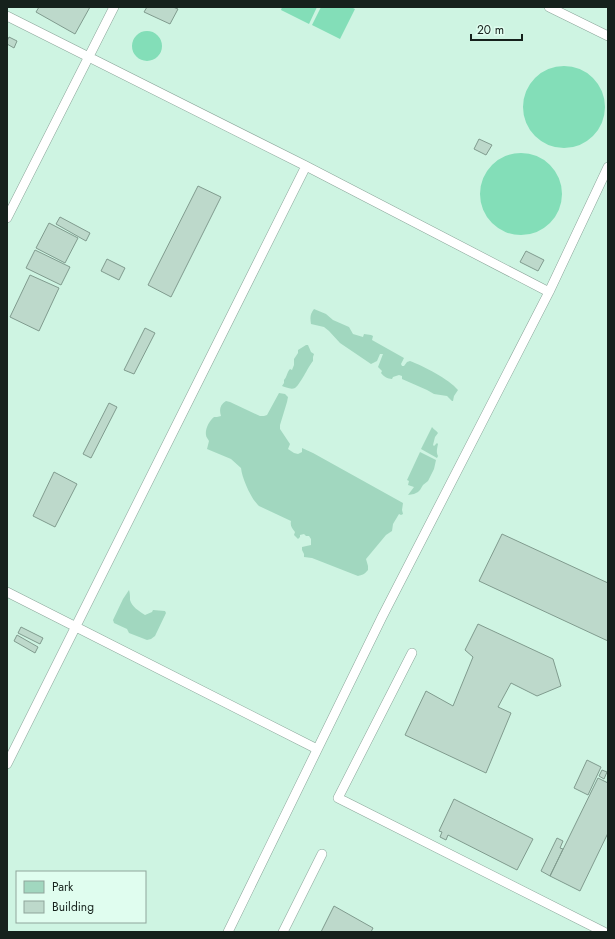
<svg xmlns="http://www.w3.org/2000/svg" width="615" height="939" viewBox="0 0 615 939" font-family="Jost,sans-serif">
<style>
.built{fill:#cef4e2;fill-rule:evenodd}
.green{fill:#a1d7bf}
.water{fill:#83deb8}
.building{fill:#bdd9cb;stroke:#809b8e}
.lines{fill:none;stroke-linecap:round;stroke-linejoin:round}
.lane-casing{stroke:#8aa599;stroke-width:10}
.lane{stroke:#fff;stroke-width:9}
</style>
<rect width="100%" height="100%" fill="#e0fdef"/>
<path class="built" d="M7 7H608V932H7ZM17 872H145V922H17Z"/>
<path class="green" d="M314 309 326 314 333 320 349 327 353 334 363 337 364 334 371 335 373 336 372 340 404 358 401 364 402 366H404L407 362 410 361C423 366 449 379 458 390L454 396 453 401H452L447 396 434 394 427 390 402 379V376L399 375 393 377 392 379C388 379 383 376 381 373L382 371 378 367 383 354H380L377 361 371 364 340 343 329 331 324 327 311 324C310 318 310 314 314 309Z
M306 345H308L311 352 314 354 313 357V361C308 367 300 385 295 388 291 390 285 387 282 386L284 383V380C287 377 287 372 290 369L292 370 294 365V359L298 353V350Z
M279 393 285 394 288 397 287 402 280 425V429L290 444 288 449 294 453 298 454 302 452V448L313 453 403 503 402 510 403 514 401 515 399 514 393 524 392 531 386 535 366 559 368 566V570C365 574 362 575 358 576L312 558 304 557V554L302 550V547L311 545V539L309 536H306L304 534 300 535V537L298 539 294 535 295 532C292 528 290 526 291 521L259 506C251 499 242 478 241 468L231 459 207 449 209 441C208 439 206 437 206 435 205 429 209 421 214 417H217L221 416C219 409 220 405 226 401L230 402 260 416H264L267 415Z
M432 427C434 430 436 430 438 433L435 437 433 445 434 446 437 443 438 444C437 449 436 452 438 456L437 458 421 449Z
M420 452 436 460 434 469 428 481 423 485 420 490 418 492 414 494 408 495 414 487 408 485 409 481 407 480Z
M129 590C130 593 130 596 130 600 132 607 139 611 145 615L152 612 153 610 165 611 166 613 155 636 151 639 147 640 129 633 127 629 114 623 113 620 123 599Z"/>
<path class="water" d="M282 7H317L309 24 281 10Z
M321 7H351L355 9 340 39 312 25Z
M132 46a15 15 0 1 1 30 0a15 15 0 1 1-30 0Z
M523 107a41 41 0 1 1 82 0a41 41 0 1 1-82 0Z
M480 194a41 41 0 1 1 82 0a41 41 0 1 1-82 0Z"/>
<path class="building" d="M39 7H90L75 34 36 12Z
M147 7H173L178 9 170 24 144 12Z
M9 37 17 41 14 48 7 44V41Z
M479 139 492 145 486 155 474 149Z
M198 186 221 197 171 297 148 285Z
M60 217 90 233 86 241 56 224Z
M49 223 78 238 65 263 36 248Z
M35 250 70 267 61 285 26 268Z
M526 251 544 260 538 271 520 262Z
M107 259 125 268 119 280 101 271Z
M30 275 59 288 39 331 10 317Z
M145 328 155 333 134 374 124 370Z
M109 403 117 407 91 458 83 454Z
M54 472 77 484 55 527 33 516Z
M502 534 608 583V641L479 581Z
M478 624 553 659 561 686 537 696 511 683 498 707 511 713 486 773 405 735 426 691 453 706 473 657 465 650Z
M21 627 43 638 40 644 18 633Z
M17 635 38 647 35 653 14 641Z
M587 760 601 767 588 795 574 788Z
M602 770 607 772 604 779 599 776Z
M598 778 608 783V833L580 891 550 876Z
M454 799 533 839 517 870 448 835 446 840 440 837 442 832 439 831Z
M557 838 563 841 560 848 563 849 550 876 541 871Z
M334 906 373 928 371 932H321Z"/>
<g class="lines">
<g class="lane-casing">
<path id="lane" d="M549 7 608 36
M7 16 306 166 549 292
M7 218 114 7
M7 592 317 749
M412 653 338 798 604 932
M7 764 306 166
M228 932 382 617 549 292 608 167
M283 932 322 854"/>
</g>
<use href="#lane" class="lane"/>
</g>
<rect width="615" height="939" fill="none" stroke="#16211c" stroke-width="16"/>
<rect x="16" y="871" width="130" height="52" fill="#e0fdef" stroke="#8fa59b"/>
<rect x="24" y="881" width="20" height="12" fill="#a1d7bf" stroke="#8fa59b"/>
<text x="52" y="891" font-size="12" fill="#16211c">Park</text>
<rect x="24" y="901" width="20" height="12" fill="#bdd9cb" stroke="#8fa59b"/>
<text x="52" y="911" font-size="12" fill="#16211c">Building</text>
<path d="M471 34v6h51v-6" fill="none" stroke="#16211c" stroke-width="2"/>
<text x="477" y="34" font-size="12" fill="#16211c" stroke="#e0fdef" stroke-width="3" paint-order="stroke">20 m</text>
</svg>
